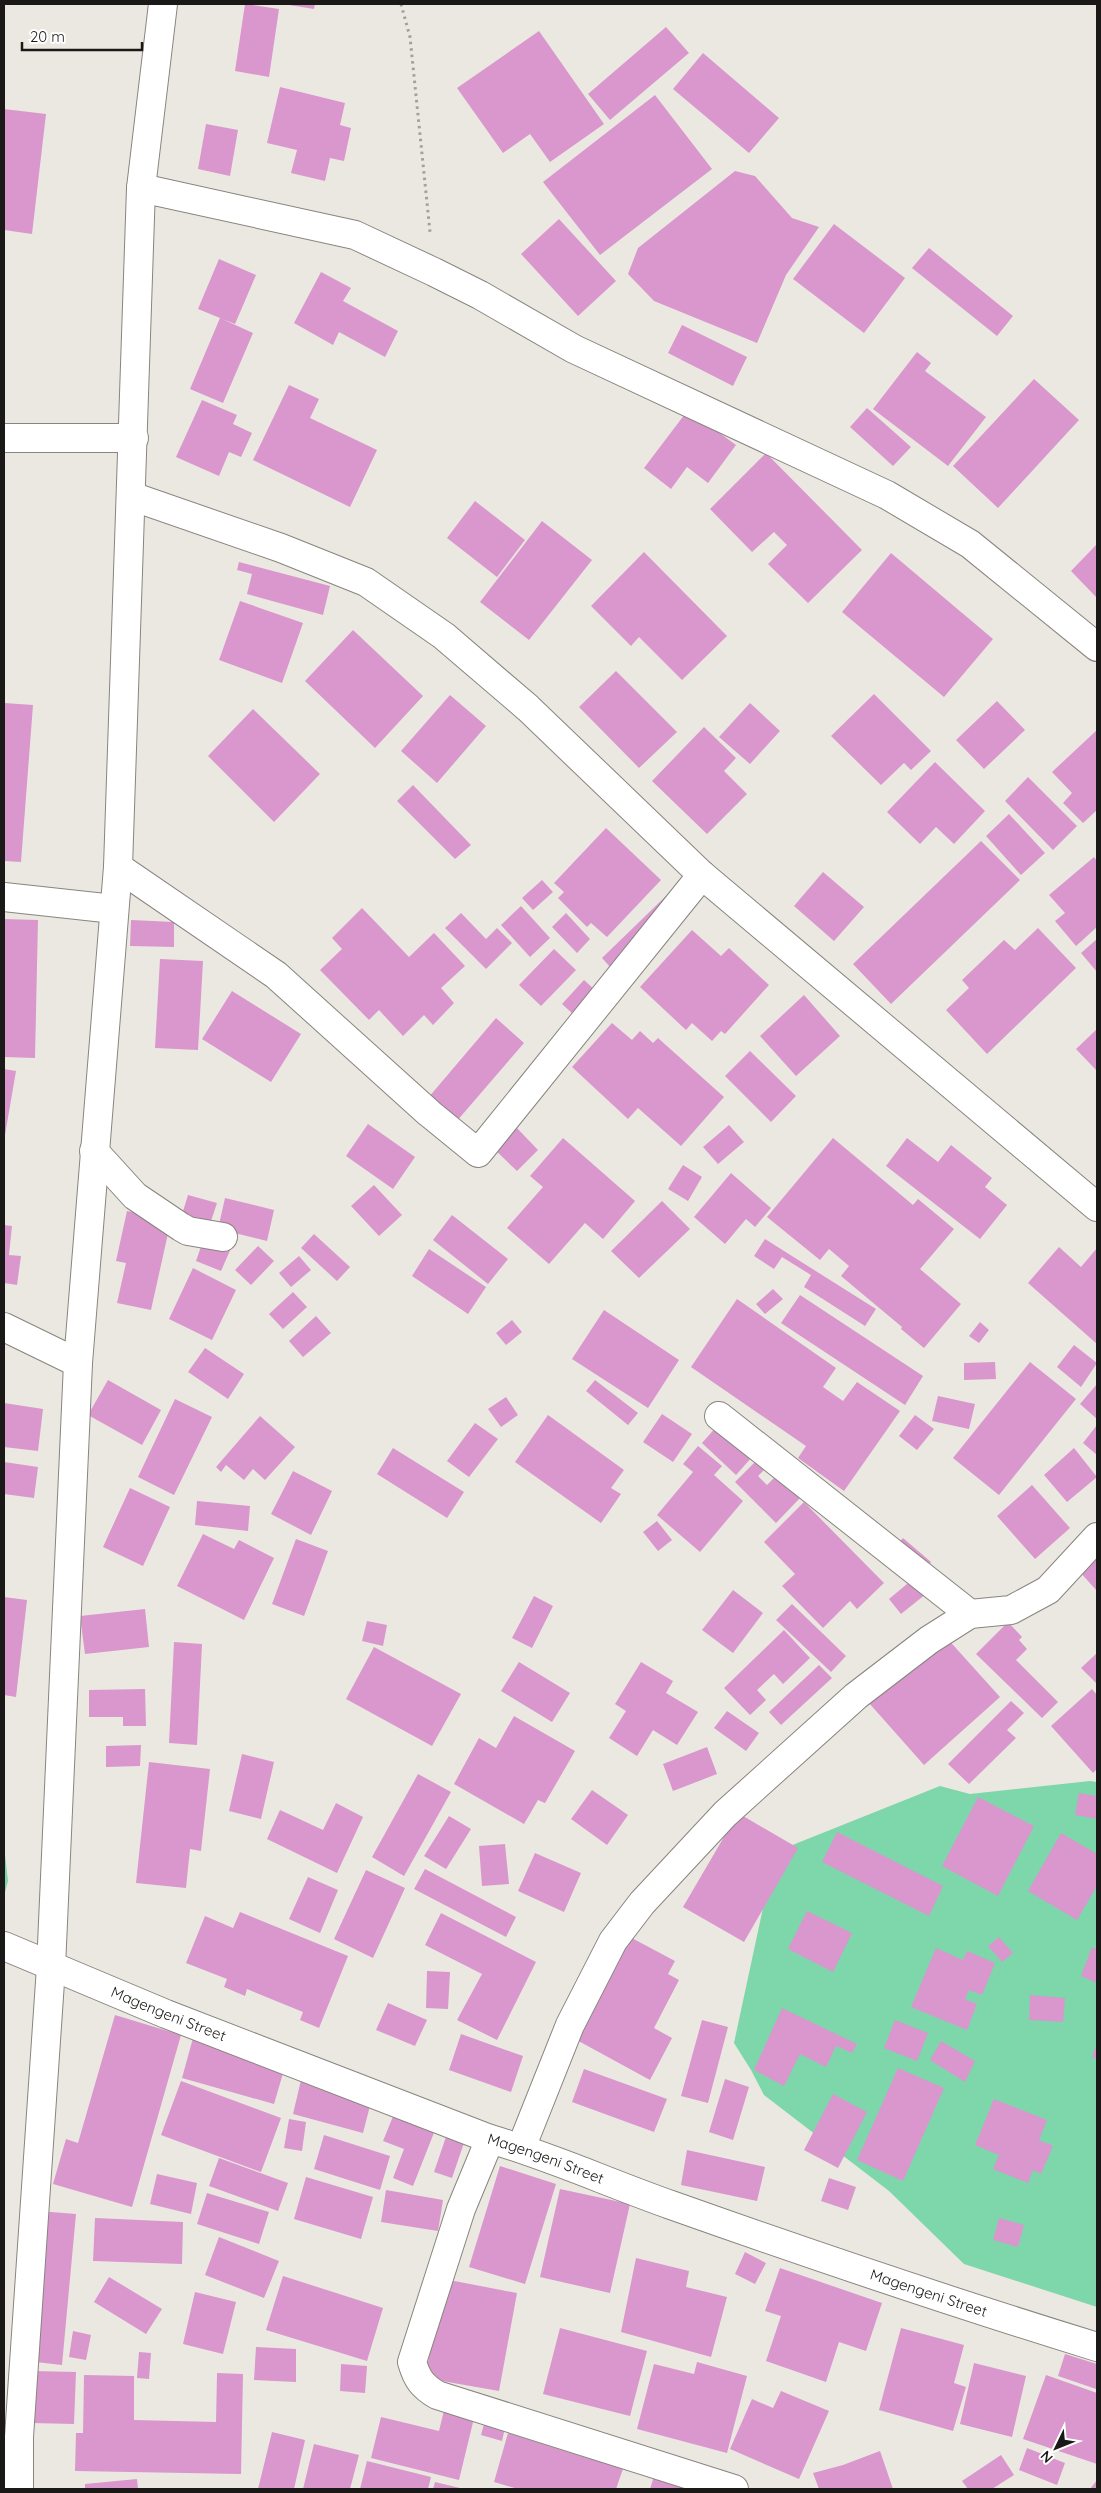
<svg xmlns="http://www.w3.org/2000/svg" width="1101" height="2493" viewBox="0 0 1101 2493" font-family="Quicksand,sans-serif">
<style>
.green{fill:#7ed6ab}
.building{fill:#d997cd}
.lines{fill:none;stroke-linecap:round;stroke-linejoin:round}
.minor-casing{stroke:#88857f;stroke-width:30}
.path{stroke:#a2a09b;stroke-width:3;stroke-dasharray:2.5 4;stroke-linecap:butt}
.minor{stroke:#fff;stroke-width:28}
.labels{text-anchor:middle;stroke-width:4;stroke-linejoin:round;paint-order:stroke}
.street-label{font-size:15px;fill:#1a1917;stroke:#fff}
</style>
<rect width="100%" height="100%" fill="#ebe8e1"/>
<path class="green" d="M1090 1781 1097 1782V2307L964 2264 889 2191 764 2095 751 2070 734 2043 775 1852 940 1786 970 1794Z
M4 1846 8 1881 4 1896Z"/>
<path class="building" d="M245 4 279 9 269 77 235 71Z
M283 4H315L314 9Z
M666 27 689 53 610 120 588 94Z
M539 31 604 124 550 162 530 134 503 153 457 88Z
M703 53 779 118 749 153 673 89Z
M280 87 345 103 340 125 351 128 344 161 330 158 325 181 291 173 297 150 267 143Z
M655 95 712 169 600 255 543 182Z
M4 109 46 114 32 234 4 230Z
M206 124 238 130 230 176 198 169Z
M735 171 755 176 792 218 819 227 786 275 757 343 654 301 628 274 638 248Z
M559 219 616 281 578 316 521 254Z
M834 224 905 278 864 333 793 279Z
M929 248 1013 316 997 336 912 268Z
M219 259 256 275 235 324 222 319 253 333 223 403 190 389 220 318 198 309Z
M321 272 351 288 343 301 398 331 385 357 339 332 333 345 294 323Z
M682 325 747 357 733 386 668 353Z
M917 352 931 363 925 371 986 417 948 466 873 409Z
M1034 379 1079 420 998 508 953 466Z
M289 385 319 399 310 418 377 450 350 507 253 460Z
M202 400 237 415 233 424 252 433 241 457 229 452 219 476 176 457Z
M867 408 911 447 893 466 850 427Z
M688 410 736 445 708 483 687 467 671 489 644 468Z
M766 453 862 550 808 603 768 564 787 545 774 532 752 552 710 509Z
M475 501 525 540 497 577 447 538Z
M542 521 592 560 529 640 480 602Z
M1097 544V598L1071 571Z
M644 552 727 636 682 680 639 637 631 646 591 606Z
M891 553 993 639 944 697 842 612Z
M239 562 330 586 323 615 247 594 252 574 237 570Z
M240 601 303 623 282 683 219 660Z
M353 630 423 696 375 748 305 681Z
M616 671 677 732 639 768 579 707Z
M874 694 931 751 911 770 904 763 881 785 831 736Z
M450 695 486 726 437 783 401 751Z
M997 701 1025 730 984 769 956 740Z
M4 703 33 705 21 862 4 861Z
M750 703 780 731 750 764 719 737Z
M253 709 320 774 274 822 208 756Z
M704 727 736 758 724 771 747 794 707 834 652 781Z
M1097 730V810L1083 823 1063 803 1072 793 1052 772Z
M935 762 985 811 954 844 936 827 920 844 887 812Z
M1028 777 1077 826 1053 850 1005 801Z
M413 785 471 845 455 859 397 801Z
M1009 814 1045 853 1021 875 986 836Z
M606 828 661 880 607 937 591 923 587 927 558 898 564 892 554 883Z
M981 841 1020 880 891 1004 853 964Z
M1094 857 1097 861V927L1076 946 1055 921 1065 913 1049 895Z
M823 872 864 907 834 941 794 906Z
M542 880 553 892 533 910 522 898Z
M668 894 677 904 611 968 602 958Z
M521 906 550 938 530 957 501 925Z
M362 908 409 957 434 933 465 966 441 988 454 1003 433 1025 424 1015 403 1036 379 1010 369 1020 320 970 342 949 332 938Z
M461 913 486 939 497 928 512 943 486 969 445 928Z
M566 913 590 939 577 953 552 927Z
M4 919 38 920 35 1058 4 1057Z
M131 920 174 922V947L130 946Z
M1038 928 1076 968 987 1054 946 1010 969 988 962 980 1004 940 1015 950Z
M692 930 721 956 729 948 769 985 725 1034 721 1031 712 1041 692 1023 686 1030 640 987Z
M1097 939V972L1081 953Z
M554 949 576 970 541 1006 519 985Z
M160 959 203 961 198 1050 155 1048Z
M584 980 595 990 573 1014 562 1004Z
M232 991 301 1034 271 1082 202 1039Z
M804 995 840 1036 796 1076 760 1036Z
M496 1018 524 1043 456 1122 428 1098Z
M612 1023 632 1040 640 1031 653 1043 658 1038 724 1097 681 1146 638 1108 628 1119 572 1067Z
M1097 1029V1071L1076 1049Z
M750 1051 796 1096 771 1122 725 1076Z
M4 1069 16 1071 5 1135H4Z
M368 1124 415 1157 393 1189 346 1156Z
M729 1125 744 1142 718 1164 703 1147Z
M515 1126 538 1150 517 1171 493 1148Z
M563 1138 635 1201 603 1239 585 1223 549 1264 507 1228 543 1187 530 1176Z
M833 1138 913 1205 918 1199 954 1229 920 1269 961 1304 924 1348 901 1329 902 1327 841 1276 849 1266 829 1249 820 1260 767 1217Z
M907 1138 938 1162 951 1145 992 1178 985 1187 1007 1205 980 1239 886 1166Z
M683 1165 702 1177 688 1201 668 1189Z
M731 1173 771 1208 755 1227 746 1219 725 1244 694 1217Z
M374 1185 402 1215 379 1236 351 1206Z
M188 1195 217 1203 208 1230 180 1221Z
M225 1198 274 1210 267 1241 218 1229Z
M662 1201 690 1229 639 1278 611 1251Z
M127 1211 171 1220 151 1310 117 1303 126 1263 116 1261Z
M452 1215 508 1259 488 1284 433 1240Z
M4 1225 12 1226 9 1255 21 1256 17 1285 4 1283Z
M314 1234 350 1267 337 1281 301 1248Z
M205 1235 232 1246 221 1271 196 1261Z
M765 1239 876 1309 865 1326 804 1287 811 1275 782 1257 774 1269 754 1256Z
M258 1246 274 1261 251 1285 235 1270Z
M1059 1247 1081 1267 1097 1248V1344L1028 1283Z
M429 1249 486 1287 468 1314 412 1276Z
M299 1256 311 1270 291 1287 279 1273Z
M193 1268 236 1290 212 1340 169 1319Z
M773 1289 783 1299 765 1314 756 1304Z
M293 1292 307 1307 283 1329 269 1314Z
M800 1295 923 1376 905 1405 781 1323Z
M737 1299 836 1368 823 1387 843 1401 857 1382 900 1411 844 1491 798 1458 806 1446 691 1367Z
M604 1310 679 1360 648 1408 572 1359Z
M316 1316 331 1333 303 1357 289 1341Z
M512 1320 522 1332 506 1345 496 1333Z
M980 1322 989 1330 979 1343 969 1336Z
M1074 1345 1097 1363 1081 1387 1057 1367Z
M205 1348 244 1374 228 1399 188 1372Z
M995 1362 996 1379 964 1380V1363Z
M1030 1362 1076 1399 999 1495 953 1458Z
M108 1380 161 1410 142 1445 88 1415Z
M595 1380 638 1413 628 1425 586 1391Z
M1097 1384V1419L1080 1404Z
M938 1396 975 1404 969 1429 932 1421Z
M506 1397 518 1415 501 1427 488 1409Z
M175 1399 212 1417 174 1495 138 1477Z
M4 1403 43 1409 38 1451 4 1447Z
M662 1414 692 1434 673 1462 643 1442Z
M548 1415 624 1470 611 1488 621 1494 601 1523 515 1462Z
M915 1415 934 1429 917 1450 899 1436Z
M260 1416 295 1447 265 1480 253 1469 244 1480 226 1465 221 1472 216 1467Z
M475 1423 498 1439 469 1477 447 1461Z
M718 1425 752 1457 736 1475 702 1443Z
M1097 1425V1455L1083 1443Z
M698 1446 722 1466 714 1475 743 1501 700 1552 657 1515 693 1472 683 1464Z
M393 1448 464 1492 447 1518 377 1474Z
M1074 1448 1097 1477 1067 1502 1044 1475Z
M759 1458 768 1466 758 1476 767 1485 777 1475 800 1498 776 1523 735 1482Z
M4 1462 38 1467 34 1498 4 1494Z
M293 1471 332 1491 311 1535 271 1514Z
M1032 1485 1070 1528 1035 1559 997 1516Z
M130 1488 170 1507 143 1566 103 1547Z
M197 1501 250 1506 248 1531 195 1525Z
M804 1502 884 1583 857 1609 850 1601 823 1628 782 1586 795 1574 764 1542Z
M657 1521 672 1540 658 1551 643 1532Z
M203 1534 234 1549 239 1540 274 1558 244 1620 177 1586Z
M903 1538 931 1562 923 1572 895 1547Z
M296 1539 328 1551 304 1616 272 1604Z
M1097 1554V1591L1079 1571Z
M913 1579 926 1594 901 1614 889 1599Z
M733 1590 763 1613 733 1653 702 1630Z
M534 1596 553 1606 532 1648 512 1638Z
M4 1597 27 1600 16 1697 4 1695Z
M792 1604 846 1656 831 1672 776 1620Z
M145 1609 149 1647 85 1654 80 1616Z
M367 1621 387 1625 383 1646 362 1641Z
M1008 1622 1022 1637 1019 1640 1027 1649 1016 1660 1058 1702 1042 1718 976 1654Z
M784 1630 810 1658 783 1684 774 1674 757 1690 766 1700 750 1715 724 1688Z
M945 1636 1000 1697 924 1765 869 1703Z
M174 1642 202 1644 197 1745 169 1743Z
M374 1647 461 1694 432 1746 346 1699Z
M1097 1653V1684L1081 1668Z
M519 1662 570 1693 552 1722 501 1691Z
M641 1662 673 1681 666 1693 698 1712 677 1745 653 1730 637 1756 609 1738 626 1711 615 1704Z
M819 1665 832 1678 781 1725 769 1712Z
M145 1689 146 1726H123V1717H89V1690Z
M1092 1689 1097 1695V1769L1093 1773 1051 1726Z
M1011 1701 1024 1713 1007 1730 1016 1738 969 1784 948 1764Z
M727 1711 759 1733 746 1751 714 1728Z
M514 1716 575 1751 545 1803 538 1800 524 1824 454 1784 479 1738 496 1748Z
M141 1745 140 1766 106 1767V1746Z
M707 1747 717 1774 673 1791 663 1764Z
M242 1754 274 1762 261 1819 229 1811Z
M149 1762 210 1769 201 1851 190 1849 186 1888 136 1883Z
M418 1774 451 1792 404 1876 372 1857Z
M592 1790 628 1815 607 1845 571 1819Z
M1079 1793 1097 1796V1819L1075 1815Z
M978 1797 1034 1826 998 1896 942 1866Z
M336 1803 363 1817 337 1873 267 1839 280 1810 323 1830Z
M738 1813 798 1848 744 1942 683 1907Z
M449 1816 471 1829 446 1869 424 1856Z
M837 1832 943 1886 929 1916 822 1862Z
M1061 1833 1097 1854V1886L1077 1920 1028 1891Z
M505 1844 509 1884 482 1886 479 1846Z
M535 1853 581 1873 564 1912 518 1891Z
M425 1869 516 1917 506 1937 414 1889Z
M366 1870 405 1888 373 1958 334 1939Z
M308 1877 338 1890 320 1933 289 1919Z
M807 1911 852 1933 833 1972 788 1949Z
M240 1912 348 1956 319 2028 300 2020 303 2012 247 1989 245 1996 224 1987 227 1979 186 1963 205 1916 233 1928Z
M441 1913 536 1962 497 2040 457 2020 482 1974 425 1945Z
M628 1936 675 1961 668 1974 679 1980 654 2028 672 2038 650 2080 573 2038Z
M999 1937 1013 1953 1002 1962 988 1946Z
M1092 1947 1097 1949V1983L1081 1976Z
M936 1948 963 1960 967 1951 995 1963 982 1995 969 1990 965 1999 977 2004 967 2030 911 2007Z
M427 1971 450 1972 448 2009 426 2008Z
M1030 1995 1065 1998 1063 2022 1029 2020Z
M388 2003 427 2020 415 2046 376 2030Z
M782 2008 857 2044 852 2053 836 2046 826 2067 800 2054 784 2086 754 2070Z
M115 2015 181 2035 132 2207 53 2184 66 2139 78 2143Z
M702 2020 728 2027 708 2103 681 2096Z
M895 2020 928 2033 917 2061 884 2048Z
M461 2034 523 2056 511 2092 449 2070Z
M193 2038 286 2063 274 2104 182 2078Z
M941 2041 975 2061 965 2082 930 2060Z
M1097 2043V2059L1092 2057Z
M898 2068 944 2088 903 2181 857 2160Z
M584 2069 667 2099 654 2132 572 2102Z
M725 2079 749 2087 733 2140 709 2132Z
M301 2080 372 2098 363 2133 293 2114Z
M181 2081 281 2118 261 2172 161 2135Z
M833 2094 867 2112 838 2168 804 2150Z
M994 2099 1047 2120 1039 2140 1053 2146 1041 2174 1033 2170 1028 2183 993 2169 999 2155 975 2145Z
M396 2109 437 2125 413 2186 393 2178 404 2149 383 2141Z
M289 2119 306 2122 302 2151 284 2148Z
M448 2131 466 2137 452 2178 434 2172Z
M324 2135 390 2156 380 2190 314 2169Z
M687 2150 765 2167 757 2201 681 2185Z
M219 2158 288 2183 278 2211 209 2186Z
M500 2166 556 2184 525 2284 469 2267Z
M157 2174 197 2183 191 2214 150 2204Z
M306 2177 373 2197 361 2239 294 2219Z
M829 2178 856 2187 848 2210 821 2201Z
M560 2189 630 2204 610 2293 540 2277Z
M386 2190 443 2200 438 2231 381 2222Z
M207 2193 269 2212 259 2244 197 2224Z
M39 2211 76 2214 62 2365 27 2361Z
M95 2218 183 2222 182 2264 93 2261Z
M999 2218 1024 2225 1018 2247 993 2240Z
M219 2237 279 2261 264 2298 205 2275Z
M745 2252 766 2263 755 2284 735 2274Z
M636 2258 689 2271 686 2287 727 2297 711 2357 621 2332Z
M780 2268 882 2303 866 2351 839 2342 826 2382 766 2361 781 2316 765 2311Z
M283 2276 383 2308 367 2361 266 2330Z
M109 2277 162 2309 146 2334 94 2302Z
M444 2279 517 2293 499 2391 425 2378Z
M195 2292 236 2302 223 2354 183 2344Z
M560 2328 647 2351 630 2416 543 2394Z
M901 2328 964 2345 954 2383 966 2387 953 2431 879 2410Z
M73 2331 91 2335 86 2360 69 2357Z
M256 2347 296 2349V2382L254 2380Z
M139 2352 151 2353 149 2379 137 2378Z
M1065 2354 1097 2364 1096 2389 1058 2376Z
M697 2362 747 2376 727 2453 637 2429 654 2364 694 2374Z
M974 2363 1026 2376 1012 2437 960 2424Z
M341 2364 367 2366 365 2393 340 2391Z
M33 2371 76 2372 74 2424 31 2423Z
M217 2373 243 2374 241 2474 75 2471 76 2433H83L84 2375 134 2376V2420L216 2422Z
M1046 2375 1097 2393V2464L1023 2439Z
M781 2391 829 2411 799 2479 730 2449 752 2399 773 2408Z
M446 2402 476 2410 459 2480 371 2458 381 2417 439 2431Z
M487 2413 507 2419 502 2441 481 2435Z
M272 2432 305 2440 294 2489H258Z
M508 2433 590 2459 592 2453 625 2463 616 2489H518L494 2482Z
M314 2444 359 2455 350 2489H303Z
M1027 2448 1065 2463 1057 2485 1019 2470Z
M880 2451 893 2489H819L813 2473 843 2465Z
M1001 2455 1014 2475 992 2489H968L962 2481Z
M367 2461 431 2477 428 2489H360Z
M656 2470 713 2489H650Z
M137 2479 138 2489H85V2484Z
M1097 2480V2489H1090Z
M435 2482 464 2489H433Z"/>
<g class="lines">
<g class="minor-casing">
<g id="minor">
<path d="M141 188 355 235 434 272 480 295 574 349 887 495 970 544 1097 647"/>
<path d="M4 438H134"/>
<path d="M131 496 281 548 366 582 444 636 528 708 702 875 1097 1207"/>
<path d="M118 867 276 975 429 1113 478 1153 702 875"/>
<path d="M4 897 114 909"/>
<path d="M94 1151 135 1196 181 1227 188 1231 223 1237"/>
<path d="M4 1327 78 1363"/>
<path d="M719 1416 970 1614"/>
<path id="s1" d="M4 1946 166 2014 490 2139C552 2157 611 2184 671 2205 812 2255 954 2303 1097 2347"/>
<path d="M490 2139 461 2209 412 2362C417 2379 422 2386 437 2395L734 2489"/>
<path d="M521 2148 570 2025 613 1941 642 1903 725 1814 856 1696 929 1640 970 1614 1011 1610 1048 1590 1097 1537"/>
<path d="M19 2489V2437L51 1967 78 1363 118 867 141 188 163 4"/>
</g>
</g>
<path class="path" d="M401 4 410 37 430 232"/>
<use href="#minor" class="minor"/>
</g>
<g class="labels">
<g class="street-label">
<text dy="5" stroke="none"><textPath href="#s1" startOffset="178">Magengeni Street</textPath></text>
<text dy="5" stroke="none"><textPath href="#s1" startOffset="582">Magengeni Street</textPath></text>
<text dy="5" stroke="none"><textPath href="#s1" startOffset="988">Magengeni Street</textPath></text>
</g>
</g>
<rect width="1101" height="2493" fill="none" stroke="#1a1917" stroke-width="10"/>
<g transform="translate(1056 2448) rotate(227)" stroke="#ffffff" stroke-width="4" paint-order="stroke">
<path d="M0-4L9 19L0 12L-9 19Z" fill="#1a1917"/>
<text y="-8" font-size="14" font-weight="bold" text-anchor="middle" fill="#1a1917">N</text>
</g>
<path d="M22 42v8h120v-8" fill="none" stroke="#1a1917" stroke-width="2.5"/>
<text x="30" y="42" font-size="15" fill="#1a1917" stroke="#ffffff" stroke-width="4" paint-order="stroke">20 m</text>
</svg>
